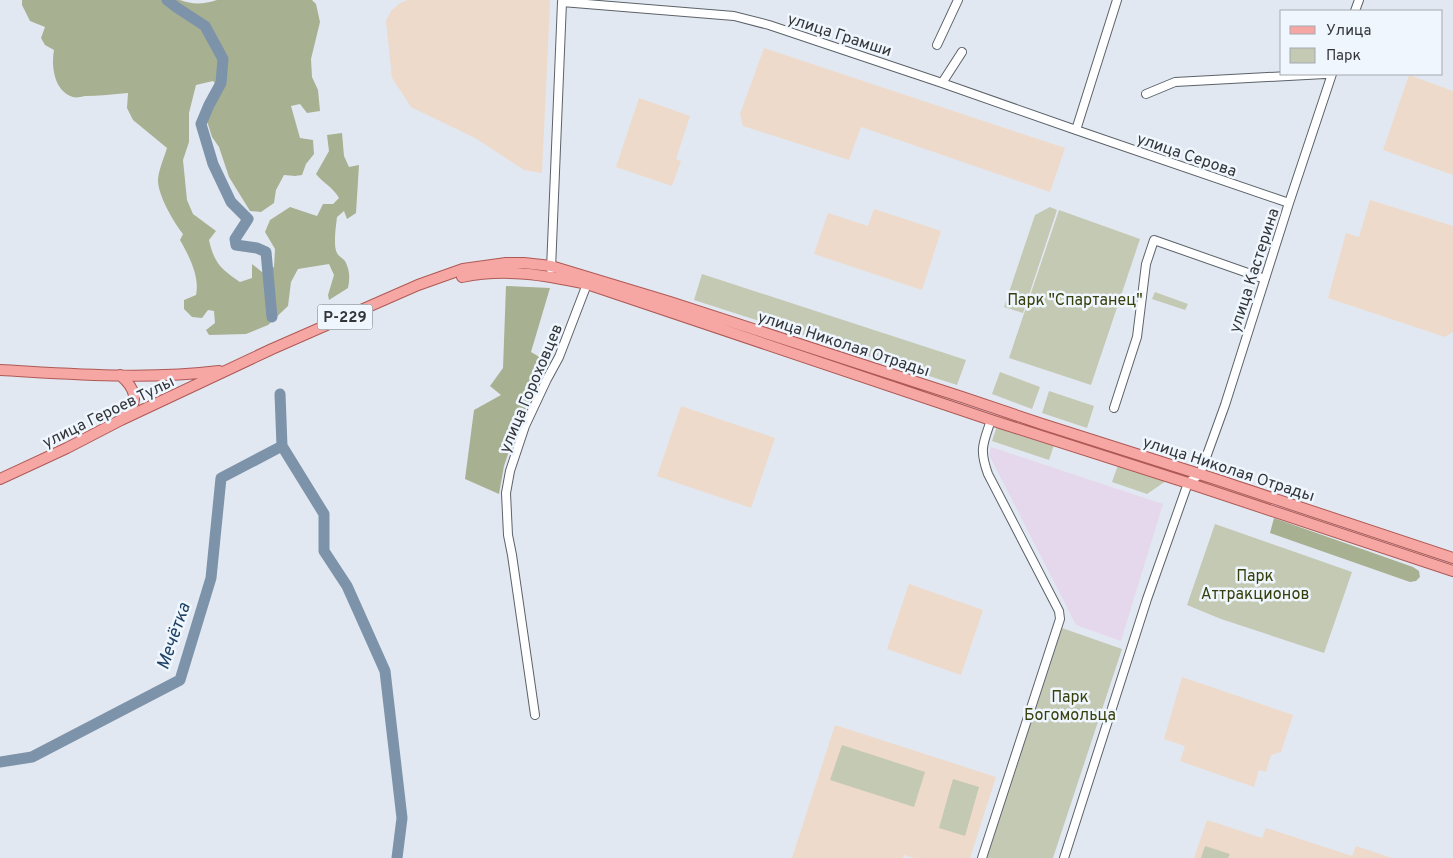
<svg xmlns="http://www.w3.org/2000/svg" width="1453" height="858" viewBox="0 0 1453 858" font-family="Overpass,sans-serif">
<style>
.commercial{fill:#e6d8ec}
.education{fill:#eddaca}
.green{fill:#c4c9b4}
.forest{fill:#a8b092}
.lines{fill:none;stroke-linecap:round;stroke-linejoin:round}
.river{stroke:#7d93aa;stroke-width:11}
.minor-casing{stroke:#5c6269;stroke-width:10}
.major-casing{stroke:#ae5956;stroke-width:12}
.minor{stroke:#fff;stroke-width:8}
.major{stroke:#f7a7a3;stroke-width:10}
.labels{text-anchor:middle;stroke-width:5;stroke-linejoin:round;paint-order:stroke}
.shield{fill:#eff6fe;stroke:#6b6f74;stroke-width:1}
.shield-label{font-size:15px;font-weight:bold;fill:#333539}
.street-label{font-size:16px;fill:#333539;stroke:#eff6fe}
.park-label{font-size:16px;fill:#37400c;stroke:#eff6fe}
.water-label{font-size:18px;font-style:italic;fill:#1e4265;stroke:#eff6fe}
</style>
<rect width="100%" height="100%" fill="#e2e8f1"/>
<path class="commercial" d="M991 447 1163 504 1121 641 1076 625 989 455Z"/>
<path class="education" d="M408 0H549L550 3 542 173 524 170 475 138 411 107 392 78 386 21 391 11 400 3Z
M764 48 1065 148 1050 192 861 127 849 160 743 126 740 114Z
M1409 75 1453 91V175L1383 150Z
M639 98 690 116 676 159 681 161 672 186 616 167Z
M1370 200 1453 226V332L1445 337 1328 298 1346 233 1359 237Z
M874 209 941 231 922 290 814 254 828 213 868 226Z
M681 406 775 438 751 508 657 476Z
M909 584 983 610 961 675 887 649Z
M1182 677 1293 715 1281 752 1271 755 1266 772 1259 770 1254 787 1180 761 1185 746 1164 739Z
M835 725 996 777 970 858H914L904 855 903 858H792Z
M1207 820 1262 838 1266 828 1352 856 1356 846 1392 858H1194Z"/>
<path class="green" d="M1050 207 1057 210 1023 313 1004 307 1035 215Z
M1059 210 1140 239 1091 385 1009 358Z
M702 274 966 360 957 385 694 300Z
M1155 292 1188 304 1185 310 1152 299Z
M1000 372 1040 387 1032 409 992 394Z
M1049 391 1094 406 1087 428 1042 413Z
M997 426 1054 445 1049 460 992 441Z
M1118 465 1166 481 1147 494 1112 482Z
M1215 524 1352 572 1324 653 1221 619 1187 605Z
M1062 628 1122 649 1053 858H987Z
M842 745 925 772 914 807 830 780Z
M953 779 979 787 965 836 939 828Z
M1205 846 1230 854 1228 858H1201Z"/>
<path class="forest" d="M22 0H180C193 5 204 4 217 0H312L316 4 320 22 311 59 312 77 318 90 320 111 307 113 300 104 291 106 300 138 313 140 314 154 306 164 302 175 295 176 284 175 276 190 274 203 261 212 250 211 229 177 219 147 212 137 207 121 213 106 222 91 213 81 196 85 189 113V142L183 160 187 200 193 214 216 231 209 240C214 263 221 269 240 282L252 278V264L262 272 274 267 275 249 265 232 270 220 290 207 317 216 323 204H333L339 198C333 187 323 183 316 174L329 151 327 135 342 133 344 156 349 167 359 165 356 213 347 219 344 211 337 217C336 226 333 246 337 253 338 256 343 258 345 261 350 270 350 279 348 288L329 300 328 295 334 275 329 264 298 269 291 282 288 306 268 325 246 334 209 335 206 330 215 323 214 311 208 310 202 318 192 317 184 309V300L196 295C200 277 189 256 180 240L183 234C174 223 157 194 158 179 159 169 164 158 167 148L133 120 127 108 128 93C113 94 99 96 85 96 81 97 76 98 73 97 54 91 51 66 54 50L45 45 41 38 45 27 30 21 22 5Z
M506 286 550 288 531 352 548 362 518 424 504 466 499 494 465 479 474 410 501 395 490 386 503 368Z
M1274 518 1413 567 1419 571 1420 577 1416 581 1410 582 1270 533Z"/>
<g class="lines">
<path class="river" d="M167 0 176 7 205 26 223 59 221 83 209 105 201 124 213 164 231 202 248 219 235 239 236 245 257 248 266 252 272 317
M280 394 282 446 324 514V551L347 586 385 671 402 818 397 858
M0 762 32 757 180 680 211 578 221 478 282 446"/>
<g class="minor-casing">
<path id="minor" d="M1355 11 1359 0
M937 45 958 0
M942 83 962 52
M1146 94 1175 82 1325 74
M1076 130 1117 0
M551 269 562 2 734 16 769 25 942 83 1076 130 1289 203
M1114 408 1137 337 1146 264 1154 240 1265 279
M535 715 512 555 508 535 506 493 510 471 525 426 547 379 559 357 587 284
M982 858 1060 619 1059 611 988 474C979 449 983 444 991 420
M1064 858 1147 599 1188 483 1200 474 1225 405 1289 203 1332 74"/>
</g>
<g class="major-casing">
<path id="major" d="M462 277C505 268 545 275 587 284L991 420 1188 483 1453 571
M0 370C73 374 146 380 219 371
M120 375C136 389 140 401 124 417
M0 479 67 448 121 420 272 349 418 285 463 269 506 263H524L551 266 670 302 962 397 1042 424 1215 479 1453 558"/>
</g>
<use href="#minor" class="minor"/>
<use href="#major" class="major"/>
</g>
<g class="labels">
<rect class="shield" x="317.5" y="304.5" width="55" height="25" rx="4"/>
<g class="shield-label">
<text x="345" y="322">Р-229</text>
</g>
<g class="street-label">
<text transform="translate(840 34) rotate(18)" y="6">улица Грамши</text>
<text transform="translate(1187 154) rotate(19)" y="6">улица Серова</text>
<text transform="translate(1253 270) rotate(-72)" y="6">улица Кастерина</text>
<text transform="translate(844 343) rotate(18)" y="6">улица Николая Отрады</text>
<text transform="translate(530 388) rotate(-67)" y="6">улица Гороховцев</text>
<text transform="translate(108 411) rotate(-26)" y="6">улица Героев Тулы</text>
<text transform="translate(1229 468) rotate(18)" y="6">улица Николая Отрады</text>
</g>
<g class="park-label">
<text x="1075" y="305">Парк "Спартанец"</text>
<text x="1255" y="581">Парк<tspan x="1255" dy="18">Аттракционов</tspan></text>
<text x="1070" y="702">Парк<tspan x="1070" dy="18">Богомольца</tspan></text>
</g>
<g class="water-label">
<text transform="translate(173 636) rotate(-71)" y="6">Мечётка</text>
</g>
</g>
<rect x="1280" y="10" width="162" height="65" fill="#eff6fe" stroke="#a4a9af"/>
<rect x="1290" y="26" width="25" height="8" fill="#f7a7a3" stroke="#a4a9af"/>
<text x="1326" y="35" font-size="15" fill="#333539">Улица</text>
<rect x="1290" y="48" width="25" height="15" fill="#c4c9b4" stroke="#a4a9af"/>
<text x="1326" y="60" font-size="15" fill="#333539">Парк</text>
</svg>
